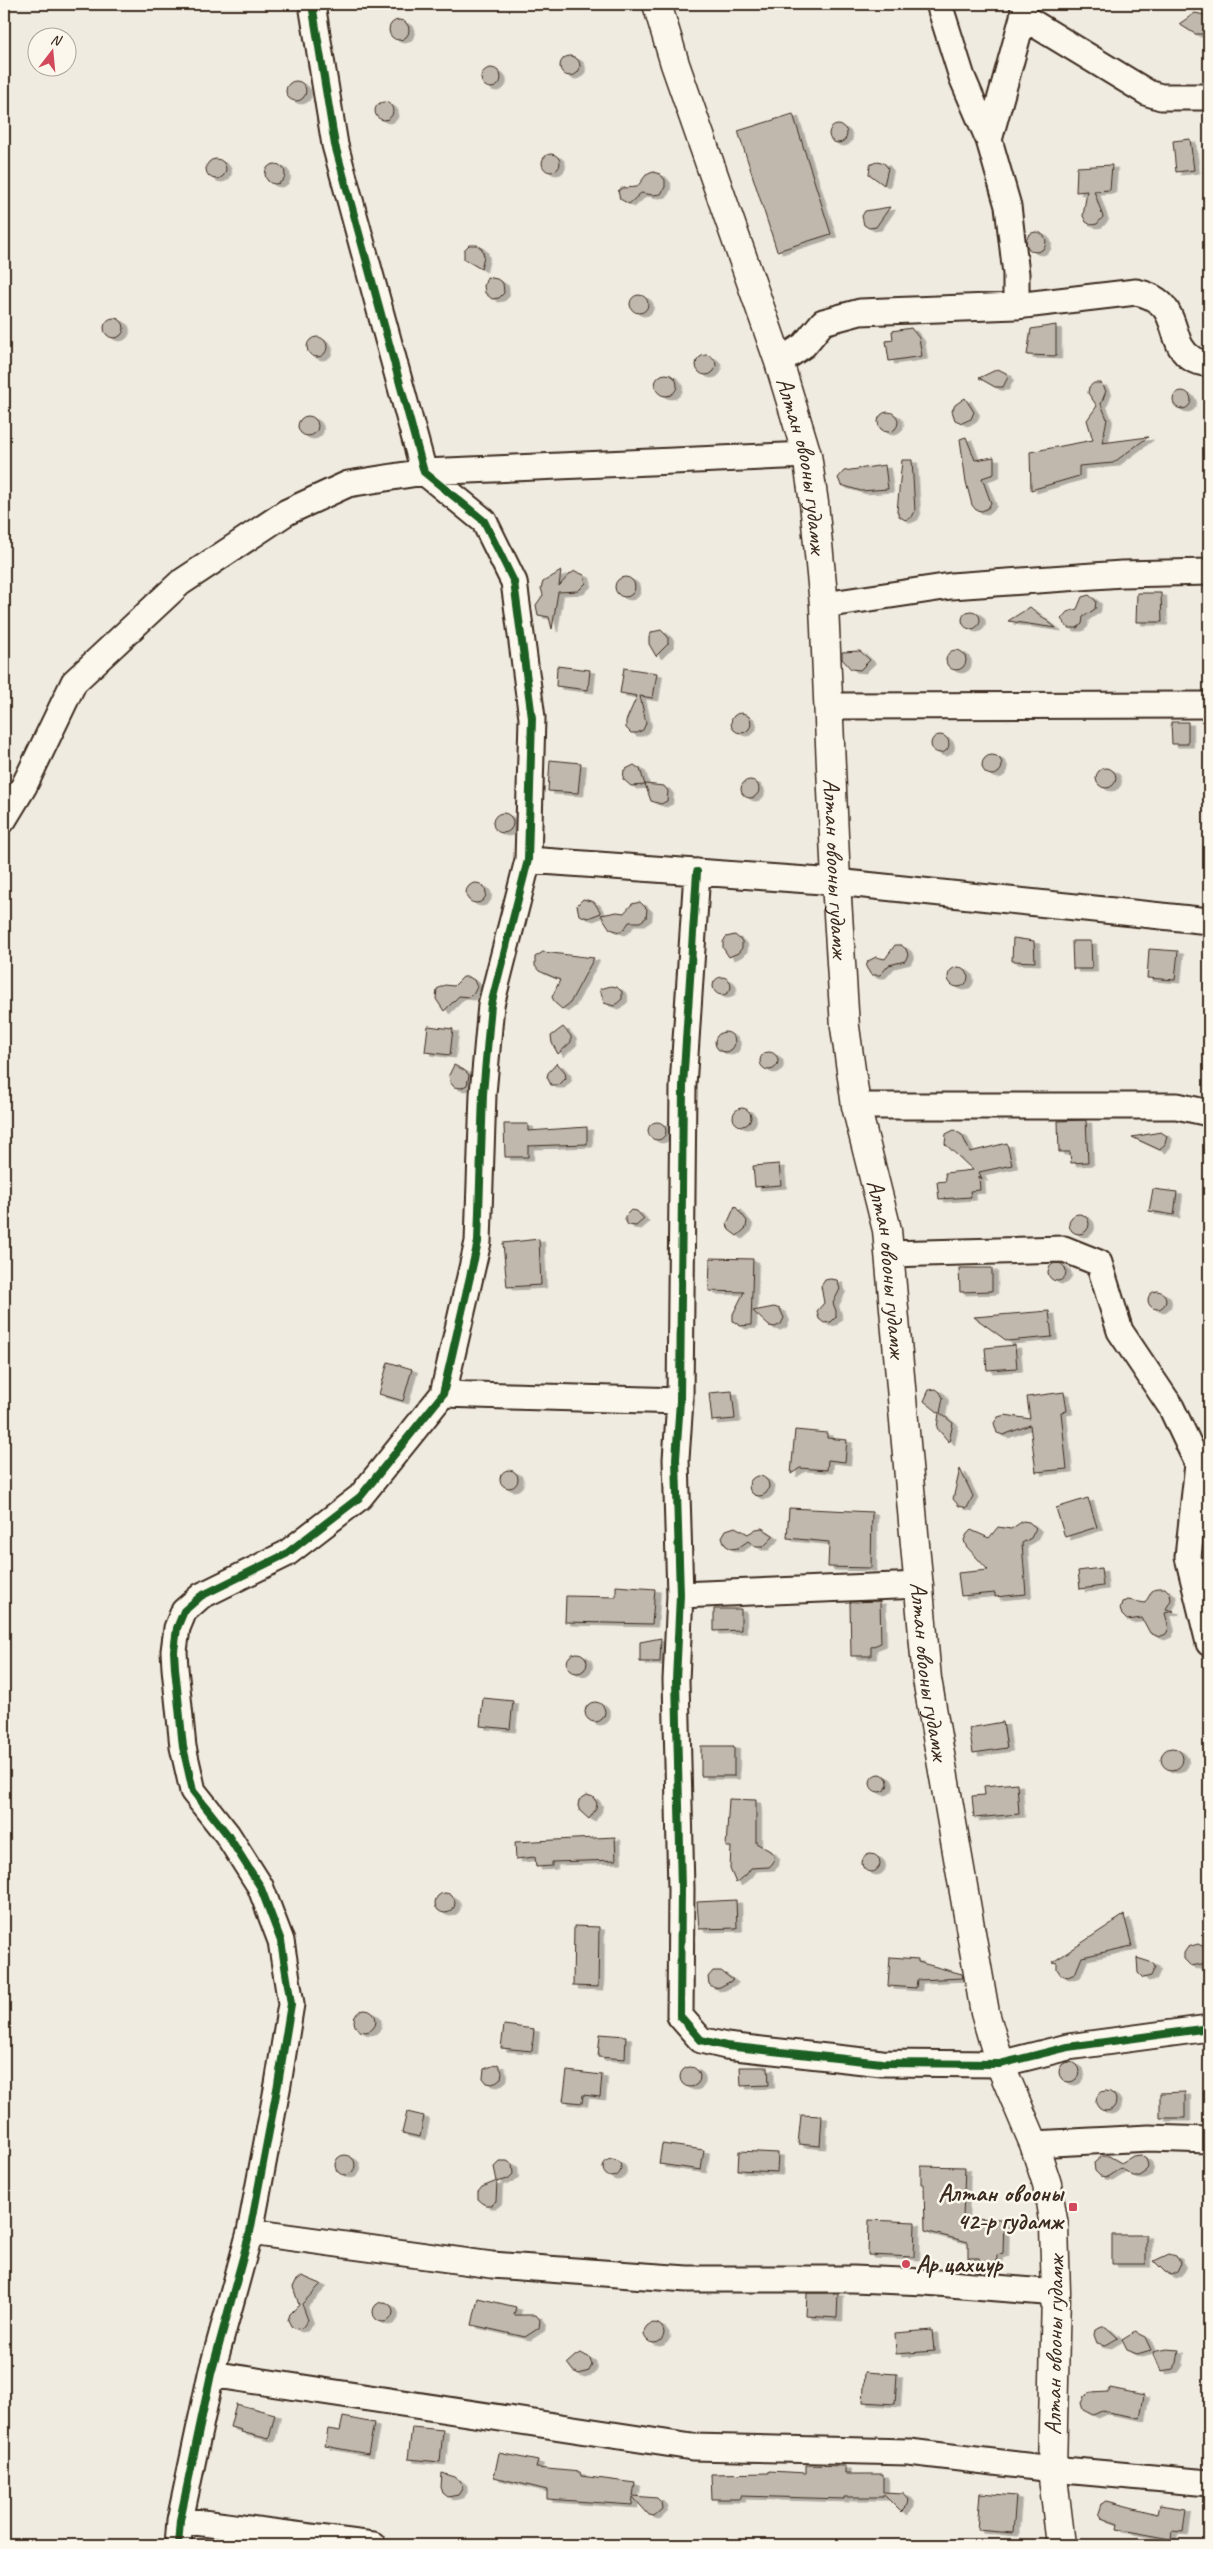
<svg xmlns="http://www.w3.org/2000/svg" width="1213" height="2549" viewBox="0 0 1213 2549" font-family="Caveat,sans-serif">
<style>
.building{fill:#c0b8ad;stroke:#3b2a1e;filter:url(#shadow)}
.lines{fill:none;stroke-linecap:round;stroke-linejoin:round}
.street-casing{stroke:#3b2a1e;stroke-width:29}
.secondary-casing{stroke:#3b2a1e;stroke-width:31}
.street{stroke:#fbf7ec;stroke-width:25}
.secondary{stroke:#fbf7ec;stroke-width:28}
.cycleway-casing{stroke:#fbf7ec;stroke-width:11}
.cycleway{stroke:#1b5e20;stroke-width:8}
.poi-dot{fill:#d1495b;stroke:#fbf7ec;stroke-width:2}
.labels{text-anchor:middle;stroke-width:5;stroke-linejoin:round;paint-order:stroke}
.street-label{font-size:24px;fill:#3b2a1e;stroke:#fbf7ec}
.poi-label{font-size:24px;font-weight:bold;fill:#3b2a1e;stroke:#fbf7ec;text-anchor:end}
</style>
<defs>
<filter id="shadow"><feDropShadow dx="5.5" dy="3" stdDeviation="0" flood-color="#0004"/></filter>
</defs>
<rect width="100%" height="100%" fill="#f0ebe0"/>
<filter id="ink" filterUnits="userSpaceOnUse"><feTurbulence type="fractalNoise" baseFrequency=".02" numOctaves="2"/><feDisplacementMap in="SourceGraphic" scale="10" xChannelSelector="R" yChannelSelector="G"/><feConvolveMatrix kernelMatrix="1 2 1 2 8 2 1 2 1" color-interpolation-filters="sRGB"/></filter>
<g filter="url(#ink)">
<path class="building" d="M1195 13 1209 16V29L1202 34H1195L1179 24Z
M389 30a10 10 0 1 1 20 0a10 10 0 1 1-20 0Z
M560 66a10 10 0 1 1 20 0a10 10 0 1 1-20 0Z
M481 78a10 10 0 1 1 20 0a10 10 0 1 1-20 0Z
M286 91a10 10 0 1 1 20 0a10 10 0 1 1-20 0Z
M375 111a9 9 0 1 1 18 0a9 9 0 1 1-18 0Z
M793 114 831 234 777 251 738 131Z
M829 134a9 9 0 1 1 18 0a9 9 0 1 1-18 0Z
M1190 139 1194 170 1176 172 1173 141Z
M542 163a9 9 0 1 1 18 0a9 9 0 1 1-18 0Z
M206 169a10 10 0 1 1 20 0a10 10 0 1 1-20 0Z
M878 161 884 163 888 168 884 185 869 174 870 165Z
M265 174a10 10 0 1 1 20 0a10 10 0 1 1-20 0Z
M1112 165 1110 190 1094 191 1103 217 1097 224 1091 225 1086 222 1083 216 1087 191 1076 192 1077 167Z
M653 172 660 174 665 180V187L661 194 653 195 641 193 629 204 620 199 618 191 622 188 637 187 646 175Z
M890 207 876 227 869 228 864 225 862 216 865 211Z
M1026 242a10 10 0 1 1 20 0a10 10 0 1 1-20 0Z
M469 245H477L482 249 484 256 481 269 464 259V250Z
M487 277 497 279 503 283 504 293 499 298 492 299 485 293 484 286Z
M630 304a9 9 0 1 1 18 0a9 9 0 1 1-18 0Z
M104 328a10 10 0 1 1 20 0a10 10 0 1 1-20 0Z
M1056 325V356L1027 355 1031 329Z
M911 328 919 338 922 356 889 361 886 341 893 340 892 331Z
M307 347a10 10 0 1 1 20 0a10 10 0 1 1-20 0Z
M696 365a10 10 0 1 1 20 0a10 10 0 1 1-20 0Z
M998 369 1006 373 1008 377 1003 387H995L979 378Z
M655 385a11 11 0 1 1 22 0a11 11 0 1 1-22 0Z
M1094 383H1101L1106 391 1101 404 1107 419 1102 443 1148 437 1113 463 1079 466V476L1031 490 1030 452 1093 440 1087 420 1097 406 1088 393 1089 387Z
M1173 400a9 9 0 1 1 18 0a9 9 0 1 1-18 0Z
M965 398 974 412 971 419 962 423 955 420 952 411 955 405Z
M878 422a10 10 0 1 1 20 0a10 10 0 1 1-20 0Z
M298 426a10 10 0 1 1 20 0a10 10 0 1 1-20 0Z
M966 437 975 460 994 457V474L982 478 991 503 988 508 982 511 976 510 972 505 966 482 960 439Z
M902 460H912L915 511 912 517 905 520 899 516 897 511Z
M885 465 888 489 861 491 841 485 838 478 844 471Z
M561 571 559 586 570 574 575 571 584 575 586 583 578 591 558 592 552 629 549 617 538 615 536 605 543 595 541 588 543 582Z
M615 587a10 10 0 1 1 20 0a10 10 0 1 1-20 0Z
M1137 593H1161L1162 622H1136Z
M1089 595 1096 601 1095 609 1083 617 1082 624 1077 628H1068L1061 619 1067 612 1077 609 1082 597Z
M1030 607 1056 628 1008 621Z
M962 620a9 9 0 1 1 18 0a9 9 0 1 1-18 0Z
M661 630 668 637V644L656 656 649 644V637L652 632Z
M946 660a10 10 0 1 1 20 0a10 10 0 1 1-20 0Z
M860 651 870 660 860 670 851 669 842 659V652Z
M557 666 590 670 588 690 556 686Z
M624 668 657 673 653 698 640 696 646 723 643 730 637 733H631L626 728V721L637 696 620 693Z
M731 723a10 10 0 1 1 20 0a10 10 0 1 1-20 0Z
M1171 722H1188V744H1172Z
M931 744a9 9 0 1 1 18 0a9 9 0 1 1-18 0Z
M982 765a10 10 0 1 1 20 0a10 10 0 1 1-20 0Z
M550 760 581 763 578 793 548 791Z
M634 765 640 769 645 785 631 786 623 779 624 770Z
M1096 778a10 10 0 1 1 20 0a10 10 0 1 1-20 0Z
M741 789a9 9 0 1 1 18 0a9 9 0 1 1-18 0Z
M645 784 664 786 668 791 667 801 661 804 651 801Z
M493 823a10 10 0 1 1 20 0a10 10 0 1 1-20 0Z
M466 893a10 10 0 1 1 20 0a10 10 0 1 1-20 0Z
M583 899 594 902 601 913 588 918 579 915 577 905Z
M640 902 647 909 646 918 640 922H629L625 928 620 932 610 929 601 915 617 912 624 913 632 904Z
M735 935 742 941V948L738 953 729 957 723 948V942L726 937Z
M1013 938 1034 941 1035 962 1012 961Z
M1072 941H1091L1092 969H1073Z
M895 945H901L906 949 908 955 905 961 889 965 880 975H871L866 967 868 961 876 957 885 959Z
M1149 949 1178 951 1175 980 1147 978Z
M543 952 594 958 570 1003 562 1009 555 1003 552 997 560 980 539 971 535 966V957Z
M948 977a10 10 0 1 1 20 0a10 10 0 1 1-20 0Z
M463 977H469L474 980 477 987 474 993 469 997 459 996 444 1011 436 999 437 989 445 985 454 986Z
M713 986a9 9 0 1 1 18 0a9 9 0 1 1-18 0Z
M611 986 617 987 622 992V999L614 1006 604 1003 600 989Z
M428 1026 453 1029 450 1055 425 1052Z
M563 1027 571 1036V1042L558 1054 552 1043 551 1036Z
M715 1042a10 10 0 1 1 20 0a10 10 0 1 1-20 0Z
M760 1061a9 9 0 1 1 18 0a9 9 0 1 1-18 0Z
M557 1063 565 1072 566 1078 559 1085H551L547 1077 548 1073Z
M454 1065 464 1070 469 1075 467 1085 461 1088 454 1087 450 1082 449 1075Z
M733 1117a9 9 0 1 1 18 0a9 9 0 1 1-18 0Z
M1086 1120 1088 1162 1071 1163 1070 1152H1059L1058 1121Z
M648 1131a9 9 0 1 1 18 0a9 9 0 1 1-18 0Z
M504 1124H528V1131L587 1127V1144L528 1146V1157H505Z
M954 1130 962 1135 970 1152 1007 1143 1012 1165 979 1172 982 1179 979 1176 980 1190 970 1191 971 1197 939 1199 937 1182 946 1181 945 1173 973 1170 945 1144 946 1134Z
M1161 1132 1167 1136 1165 1144 1160 1150 1132 1137Z
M779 1164 781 1185 755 1187 753 1166Z
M1153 1189 1177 1192 1174 1215 1149 1211Z
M735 1206 747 1221 746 1228 737 1236 729 1230 727 1224Z
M631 1210 637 1211 644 1219 636 1226 628 1225 625 1220V1216Z
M1069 1224a10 10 0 1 1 20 0a10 10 0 1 1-20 0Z
M539 1239 541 1285 507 1287 503 1243Z
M710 1258 753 1259 751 1325 740 1326 733 1321V1314L744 1292 709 1291Z
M1048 1272a9 9 0 1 1 18 0a9 9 0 1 1-18 0Z
M959 1268H992V1291L960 1292Z
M830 1279 837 1280 840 1289 833 1303 836 1311V1317L831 1322 824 1323 819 1319 817 1311 824 1303 821 1286 825 1280Z
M1148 1300a9 9 0 1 1 18 0a9 9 0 1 1-18 0Z
M774 1307 780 1309 784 1318 781 1324 775 1327 769 1326 753 1311Z
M1049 1311 1052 1337 1007 1341 974 1317Z
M1015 1345 1017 1368 987 1370 985 1348Z
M388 1362 412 1369 403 1401 379 1394Z
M936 1389 940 1392 943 1398 940 1413 953 1423 949 1442 937 1428 939 1413 924 1401 929 1390Z
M732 1391 735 1419 712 1421 709 1393Z
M1064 1392 1067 1411 1061 1412 1067 1469 1036 1472 1030 1425 1003 1435 997 1433 994 1423 998 1417 1005 1415 1030 1419 1027 1397Z
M795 1430 827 1433V1438L847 1440 845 1462 828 1460 827 1470 800 1468 791 1474Z
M960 1469 973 1496 967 1508 959 1506 953 1499Z
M500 1479a9 9 0 1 1 18 0a9 9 0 1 1-18 0Z
M749 1486a10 10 0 1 1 20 0a10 10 0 1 1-20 0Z
M1088 1498 1097 1527 1065 1537 1056 1508Z
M789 1508 872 1512 871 1568 828 1567 829 1542 787 1538Z
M1023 1521 1029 1522 1036 1528 1031 1538 1022 1543 1026 1594 995 1597V1593L961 1596 958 1573 988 1570 966 1546 964 1540 967 1534 971 1530 989 1538 998 1527 1011 1529Z
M735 1527 748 1534 756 1529 762 1528 774 1536 763 1547H756L748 1541 738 1548 731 1549 725 1545 722 1537 726 1530Z
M1101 1568 1103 1586 1080 1589 1078 1571Z
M616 1586 655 1589 652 1624 565 1622 566 1596 616 1597Z
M1158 1588H1165L1170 1593 1171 1600 1166 1609 1174 1611 1165 1613 1169 1628 1166 1634 1159 1637 1150 1633 1142 1618 1127 1620 1122 1615 1120 1609 1122 1602 1128 1600 1145 1603 1152 1591Z
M880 1601 881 1643 871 1647V1656H851L850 1602Z
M714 1609H741V1630L714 1631Z
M661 1638 660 1662H640V1642Z
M567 1663a10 10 0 1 1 20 0a10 10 0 1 1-20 0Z
M483 1698 513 1701 510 1729 480 1726Z
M585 1712a10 10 0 1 1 20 0a10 10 0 1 1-20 0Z
M1003 1722 1007 1748 973 1753 969 1728Z
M701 1746H734V1776H701Z
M1161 1759a11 11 0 1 1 22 0a11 11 0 1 1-22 0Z
M870 1783a9 9 0 1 1 18 0a9 9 0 1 1-18 0Z
M1017 1783 1019 1814 974 1818 972 1796 985 1795 984 1786Z
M587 1795 593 1797 597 1803 596 1809 589 1819 580 1811 578 1806 579 1800Z
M729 1799 756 1800V1843L770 1851 774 1856 773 1863 769 1867 751 1868 746 1875 736 1883 730 1869 731 1847H726Z
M615 1837 616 1860 552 1862V1866L536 1867 535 1857 516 1859 515 1842Z
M862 1863a9 9 0 1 1 18 0a9 9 0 1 1-18 0Z
M435 1903a10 10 0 1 1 20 0a10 10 0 1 1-20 0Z
M736 1900 737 1928 699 1929 697 1902Z
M1124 1915 1132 1946 1082 1957 1075 1974 1068 1977 1061 1975 1057 1969V1963L1053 1962Z
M574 1926 599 1927 598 1987 573 1986Z
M1198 1944 1209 1949V1956L1202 1964 1191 1966 1184 1959V1953L1188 1947Z
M890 1957 918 1959V1962L962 1974 963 1978 917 1980 916 1988 888 1986Z
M1137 1958 1153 1963 1155 1967 1151 1976 1143 1978 1138 1973Z
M713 1971H721L733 1980 720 1987 714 1988 709 1984 708 1977Z
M354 2021a11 11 0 1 1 22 0a11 11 0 1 1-22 0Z
M504 2025 534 2029 532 2051 501 2048Z
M600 2034 626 2036 625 2059 598 2057Z
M1059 2072a10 10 0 1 1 20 0a10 10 0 1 1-20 0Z
M498 2064 502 2072 501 2078 493 2084 487 2083 483 2078 484 2069Z
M680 2077a10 10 0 1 1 20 0a10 10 0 1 1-20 0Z
M740 2067H768L769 2085 741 2086Z
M567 2071 602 2075 600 2097 583 2095 582 2103 563 2101Z
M1096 2101a10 10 0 1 1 20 0a10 10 0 1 1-20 0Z
M1185 2092V2118H1160V2093Z
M407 2112 424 2116 420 2137 402 2133Z
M801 2115 822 2116 820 2146 798 2144Z
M662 2144 704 2150 701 2170 659 2164Z
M739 2151 778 2153 777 2172 738 2170Z
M1140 2155 1146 2159 1148 2165 1146 2172 1140 2176H1133L1121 2168 1107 2177 1100 2176 1095 2171 1094 2163 1102 2156H1109L1121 2163 1133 2156Z
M335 2165a10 10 0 1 1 20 0a10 10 0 1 1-20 0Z
M603 2168a9 9 0 1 1 18 0a9 9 0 1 1-18 0Z
M500 2161H507L512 2164 513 2174 508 2179 497 2182 496 2201 491 2205H485L478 2199V2192L482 2187 497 2181 494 2167Z
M921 2166 965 2167 963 2218 1004 2219 1003 2253 997 2255 996 2272 979 2271V2258H968V2242L925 2231 924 2184H921Z
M869 2220 915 2222 914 2257 868 2255Z
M1112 2235H1146V2264H1112Z
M1169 2254 1176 2256 1181 2264 1177 2272 1171 2275 1165 2272 1154 2261Z
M302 2276 321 2284 302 2304 308 2320 302 2328 296 2329 291 2326 288 2320 290 2314 299 2305 293 2287 296 2281Z
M807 2293H838L837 2318 806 2316Z
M478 2298 516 2307 514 2315H536L540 2320 539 2328 525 2337 472 2325Z
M373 2312a10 10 0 1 1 20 0a10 10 0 1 1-20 0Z
M644 2333a10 10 0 1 1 20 0a10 10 0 1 1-20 0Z
M1102 2327H1106L1118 2338 1106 2345 1097 2343 1094 2335 1095 2330Z
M932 2330 934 2351 896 2354 895 2333Z
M1135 2332 1145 2337 1151 2350 1137 2354 1127 2350 1122 2340Z
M1166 2349 1179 2350 1177 2363 1173 2369 1161 2371 1153 2352Z
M581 2353 590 2358 592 2365 589 2371 579 2374 573 2371 567 2363 575 2356Z
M865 2372 897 2374 895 2404 863 2402Z
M1110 2388 1144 2395 1140 2418 1102 2411 1093 2415 1083 2410 1081 2403 1084 2397 1090 2393 1109 2392Z
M236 2404 275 2414 269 2439 241 2432 242 2430 230 2427Z
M343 2417 374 2423 368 2454 325 2446 328 2429 340 2431Z
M412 2427 443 2430 440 2462 408 2459Z
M499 2453 538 2461 536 2468 580 2472 581 2476 635 2483 633 2496 657 2498 661 2502 662 2509 654 2516 649 2515 633 2497 632 2505 547 2499V2490L494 2477Z
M806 2465 845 2466V2474H883V2492L904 2493 909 2499 908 2505 901 2512 883 2494V2497H844V2499L740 2496V2499H712L711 2474 769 2473V2471L806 2473Z
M442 2473 455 2477 461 2482 462 2489 458 2495 448 2497 443 2493 441 2487Z
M980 2493 1016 2496 1013 2533 977 2530Z
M1107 2501 1157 2514 1159 2505 1186 2509 1183 2532 1172 2531 1171 2539 1117 2529 1118 2524 1101 2518 1098 2513 1101 2504Z"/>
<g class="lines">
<g class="street-casing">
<path id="street" d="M939 4 962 77 989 140 1008 206 1016 274V306
M1023 17 1148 93 1161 97H1209
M989 140 1023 17 1024 4
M779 362 804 345 823 322 860 312 1016 306 1136 292C1186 302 1164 344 1194 360 1198 362 1204 363 1209 364
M824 605 951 586 1122 574 1209 572
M828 706 1209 705
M4 819 24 786 74 682 180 583 287 512 348 484 424 472 807 455
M528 860 836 882 1209 921
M697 872 683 1086 680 1401 676 1459 680 1595 676 1680 681 1889 680 2016 701 2040 726 2046 882 2063 1000 2064 1068 2047 1209 2028
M856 1106H1177L1209 1113
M889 1254 1064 1249 1099 1263 1120 1331 1171 1407 1198 1464 1188 1557 1209 1643
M443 1394 680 1401
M680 1595 920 1585
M1034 2144 1149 2138 1209 2140
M250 2232 492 2265 687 2279H853L926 2282 1056 2293
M211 2374 692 2447 909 2452 1052 2469 1209 2483
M180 2520 373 2545
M178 2545 180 2520 211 2374 250 2232 278 2084 291 2004 281 1941 260 1886 227 1834 193 1791 183 1747 175 1668 174 1651 177 1628 184 1611 201 1596 286 1554 360 1497 443 1394 478 1242 483 1094 491 1005 528 860 532 718 514 582 484 521 424 472 335 145 312 4"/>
</g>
<g class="secondary-casing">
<g id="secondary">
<path id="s1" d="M657 4 675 64 779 362 807 455 814 503 824 605 836 882 845 1027 856 1106 887 1230 927 1679 985 2013 1000 2064 1034 2144 1047 2184 1054 2226 1056 2293 1052 2469 1061 2545"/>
</g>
</g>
<use href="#street" class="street"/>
<use href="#secondary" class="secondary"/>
<g class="cycleway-casing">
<path id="cycleway" d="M697 872 683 1086 680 1401 676 1459 680 1595 676 1680 681 1889 680 2016 701 2040 726 2046 882 2063 1000 2064 1068 2047 1209 2028
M178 2545 180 2520 211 2374 250 2232 278 2084 291 2004 281 1941 260 1886 227 1834 193 1791 183 1747 175 1668 174 1651 177 1628 184 1611 201 1596 286 1554 360 1497 443 1394 478 1242 483 1094 491 1005 528 860 532 718 514 582 484 521 424 472 335 145 312 4"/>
</g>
<use href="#cycleway" class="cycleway"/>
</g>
</g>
<g class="poi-dot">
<rect x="1068" y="2202" width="10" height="10" rx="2.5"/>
<circle cx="906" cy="2264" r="5"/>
</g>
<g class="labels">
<g class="street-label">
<text dy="8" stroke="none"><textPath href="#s1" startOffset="485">Алтан овооны гудамж</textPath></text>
<text dy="8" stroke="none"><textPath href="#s1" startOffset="890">Алтан овооны гудамж</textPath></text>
<text dy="8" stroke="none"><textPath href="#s1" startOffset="1295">Алтан овооны гудамж</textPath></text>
<text dy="8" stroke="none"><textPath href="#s1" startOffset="1700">Алтан овооны гудамж</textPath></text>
<text transform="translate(1054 2345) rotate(-89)" y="8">Алтан овооны гудамж</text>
</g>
<g class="poi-label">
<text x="1063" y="2201">Алтан овооны<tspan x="1063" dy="28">42-р гудамж</tspan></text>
<text x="916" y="2272" text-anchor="start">Ар цахиур</text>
</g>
</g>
<rect width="1213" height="2549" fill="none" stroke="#fbf7ec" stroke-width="20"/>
<rect x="10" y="10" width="1193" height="2529" fill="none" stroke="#3b2a1e" stroke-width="2" filter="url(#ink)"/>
<g transform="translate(52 52) rotate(16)"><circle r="24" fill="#fbf7ec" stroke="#aea59a"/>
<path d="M0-4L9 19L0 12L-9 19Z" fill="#d1495b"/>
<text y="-8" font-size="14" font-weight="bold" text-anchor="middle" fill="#3b2a1e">N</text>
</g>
</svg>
